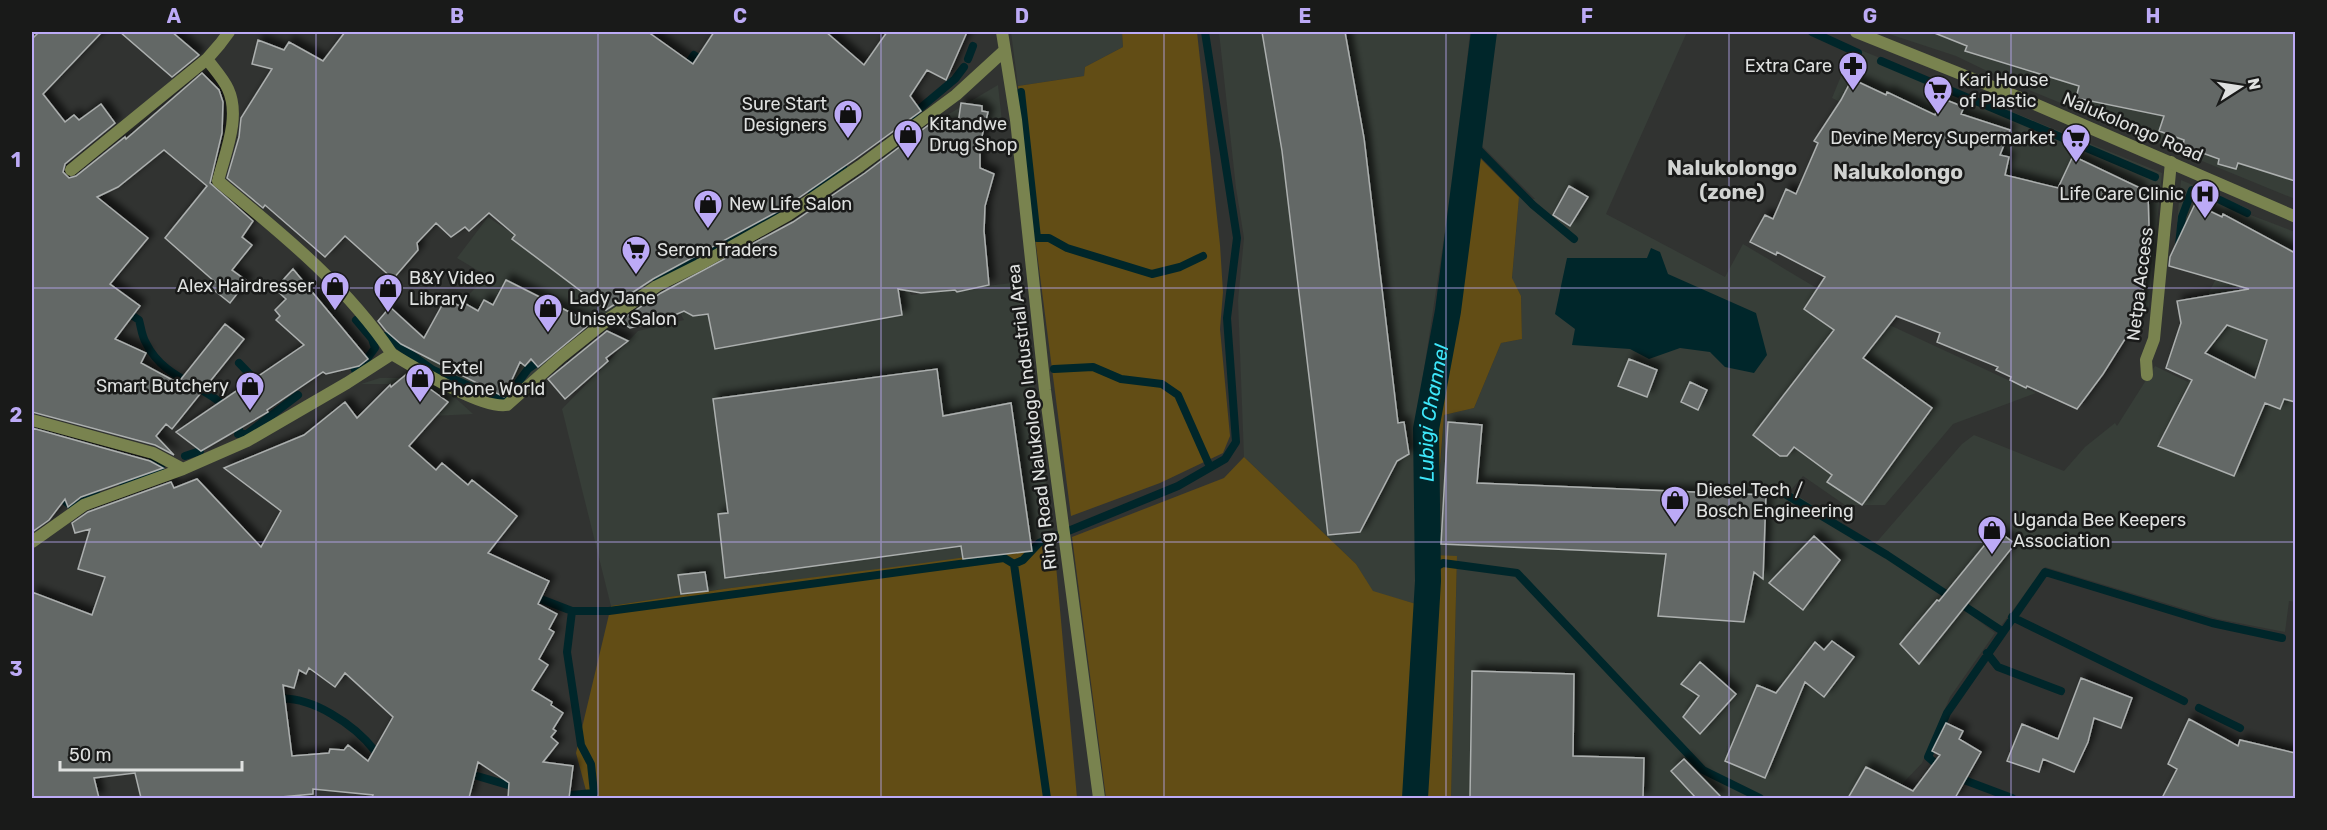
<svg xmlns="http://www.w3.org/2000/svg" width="2327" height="830" viewBox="0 0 2327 830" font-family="Rubik,sans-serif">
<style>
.built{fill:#373e38}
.green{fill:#624d15}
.water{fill:#00262a}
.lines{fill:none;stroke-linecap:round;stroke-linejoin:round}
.stream{stroke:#00262a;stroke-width:8}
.canal{stroke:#00262a;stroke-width:26}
.building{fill:#646766;stroke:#acb0af;stroke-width:1.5;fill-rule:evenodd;filter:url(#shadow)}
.minor{stroke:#79834f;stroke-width:12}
.tertiary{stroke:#79834f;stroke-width:12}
.grid{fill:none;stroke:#bcaaf6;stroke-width:1.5;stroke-opacity:0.55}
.labels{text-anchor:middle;stroke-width:5;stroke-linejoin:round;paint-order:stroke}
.poi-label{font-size:18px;fill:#dfe1e0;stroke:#191a19;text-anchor:start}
.street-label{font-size:18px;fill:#dfe1e0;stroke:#191a19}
.water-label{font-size:20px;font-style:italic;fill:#3de7fa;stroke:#191a19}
.quarter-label{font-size:21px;font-weight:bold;fill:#d1d3d1;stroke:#191a19}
.neatline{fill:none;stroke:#bcaaf6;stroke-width:2}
.grid-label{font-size:20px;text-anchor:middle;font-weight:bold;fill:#bcaaf6}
</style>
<defs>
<filter id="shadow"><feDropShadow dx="5.5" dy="-5.5" stdDeviation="3" flood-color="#0009"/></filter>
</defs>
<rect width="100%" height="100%" fill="#313331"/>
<path class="built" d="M1011 32H1122L1123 47 1085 67 1084 76 1018 86Z
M1219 32H1470L1458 145 1417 416 1416 604 1373 592 1356 564 1244 457 1238 301 1244 238 1236 188Z
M1489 32H1687L1606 214 1725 277 1743 244 1840 302 2036 393 1953 424 1885 505H1845L1803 476 1790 491 1875 544 1962 444 1974 435 2064 471 2085 447 2115 423 2117 426 2155 366 2188 382 2195 359 2199 312 2233 245 2177 222 2181 180 2249 209 2248 214 2295 232 2296 602 2289 601 2285 632 2218 619 2045 567 2001 626 1887 552 1995 633 1950 697 1922 763 1889 798H1451L1457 557 1434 555 1444 415 1474 408 1501 343 1522 339 1521 296 1512 279 1519 197 1535 199 1475 139Z
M1883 32H2114L2106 58 2126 86 2137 32H2227L2225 38 2295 58V199L2012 83 1956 56Z
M1853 47 2162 173 2149 307 2026 252 1869 116 1832 98Z
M998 85 1002 122 970 124 906 280 911 295 1021 282 1054 543 963 559 708 591 611 606 562 409 638 331 684 320 666 287 707 270 768 236 836 193 905 140Z
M729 169 781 214 701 259 656 220 695 262 575 334 506 402 466 385 420 359 424 341 487 276 457 258 488 217 513 234 549 183Z
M380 378H408L427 383 450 393 473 414 433 416 427 384H361Z"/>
<path class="green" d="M1122 32H1197L1220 245 1223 292 1220 329 1230 436 1223 453 1160 483 1071 516 1035 237 1018 86 1084 76 1085 67 1123 47Z
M1475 153 1519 197 1512 278 1521 296 1522 339 1501 343 1474 408 1444 415 1434 541 1430 435 1453 316Z
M1244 457 1356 564 1373 591 1416 604 1405 798H1106L1072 537 1224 478Z
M1054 543 1077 798H588L576 753 611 606C759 581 907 569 1054 543Z
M1434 555 1457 556 1451 798H1423Z"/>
<path class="water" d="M1651 248 1660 252 1668 274 1756 313 1767 355 1754 373 1725 367 1710 352 1680 348 1649 359 1630 349 1572 345 1575 329 1555 314 1567 258H1647Z"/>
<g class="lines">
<path class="stream" d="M1812 32 1858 53
M968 59 973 46
M1881 61 2155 177
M685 69 694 55 705 62
M1021 92 1037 238H1049L1067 248 1152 274 1180 267 1203 256
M912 115 955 79 964 67
M1470 141 1533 205 1574 239
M812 192 843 167
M2220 200 2247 213
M2179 245 2182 217 2192 190 2200 192
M655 277 698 259 798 202
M130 314 139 320C141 327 142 337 146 343 163 378 200 383 226 407
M372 339 385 336 433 370 501 400H505L528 369 542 359
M239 363 261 386
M1054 369 1093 367 1121 379 1162 384 1178 395 1210 467
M355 370 361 367 375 348 372 339 356 320
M234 420 241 434
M238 434H247L298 395
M185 456 200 451
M122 482 159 473 161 465 157 459 153 458
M1785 494 1887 555 2002 631
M57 495 73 507 96 491
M1428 571 1443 563 1517 573 1703 770 1760 798
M533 596 572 611H609L1004 558 1014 564
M2012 617 2184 701
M1987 653 1998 667 2061 691
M276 699C311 695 355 725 375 751
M2199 708 2240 728
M1941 768 1928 757 1947 713 2045 572 2212 623 2282 638
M467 773 518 788
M1956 777 2012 798
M559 796 594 793 591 764 581 745 567 652 572 611
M1047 798 1014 564 1023 560 1039 543 1178 486 1225 459 1236 442 1227 318 1237 238 1205 32"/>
<path class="canal" id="s1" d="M1415 798 1428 581 1426 429 1448 311 1484 32"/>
</g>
<path class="building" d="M39 32H102L43 94 65 122 74 115 79 120 101 104 115 123 65 164 63 172 69 178 76 176 125 137 126 139 202 73 219 90 223 102 222 133 210 183 253 221 242 237 252 245 232 270 247 281 230 303 210 287 215 282 165 238 207 186 164 150 118 187 97 197 148 238 110 284 140 306 115 339 146 353 141 363 178 383 225 324 244 339 172 429 166 424 156 436 174 455 155 445 32 412V39Z
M120 32H172L199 55 172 77Z
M345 32H648L693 64 714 32H826L864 65 887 32H967L946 80 927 70 910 96 921 111 855 159 784 208 653 279 606 310 512 239 515 235 489 213 469 231 465 227 451 237 436 223 417 243 418 250 393 279 345 236 325 257 265 205 263 208 227 178 239 137 241 118 272 69 252 64 258 40 284 50 289 42 323 61Z
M1262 32H1345L1364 138 1398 423 1404 422 1409 454 1397 461 1360 532 1328 535 1282 151Z
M1932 32H2295V181L2238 163 2236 169 2218 164 2219 159 2183 146 2184 140 2159 131 2164 116 2076 98 2079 86 1965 51 1967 46Z
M1852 79 1886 95 1887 92 1935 115 1941 98 1964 107 1961 114 2010 130 2000 155 2009 157 2005 175 2058 188 2073 156 2140 188V195H2148L2150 257 2137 320 2103 374 2077 409 2027 386 2026 388 2010 380 2011 377 1996 370 1998 367 1937 342 1940 333 1896 316 1863 358 1932 408 1862 505 1827 482 1832 475 1794 447 1787 456H1780L1753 435 1834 330 1804 309 1825 277 1777 252 1776 255 1750 242 1765 215 1773 219 1786 189 1796 194 1818 143 1814 141 1841 100Z
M961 103 982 106V111L988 112 980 144V168L994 174 985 206 984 231 989 285 957 292 955 290 921 293 898 289 902 315 715 349 708 314 693 316 684 311 663 320 630 328 620 321 661 293 793 222 865 173 930 124H958Z
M1569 186 1588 197 1570 226 1553 215Z
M2195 204 2222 217 2223 214 2295 253V402L2284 399 2280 409 2265 403 2234 476 2158 446 2192 380 2166 368 2181 323 2177 301 2249 289 2169 266 2170 257ZM2227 325 2267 340 2255 378 2205 353Z
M293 269 368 359 359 366 326 374 323 372 267 410 268 412 201 451 176 432 304 345 276 320 280 316 275 310 286 299 275 289Z
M506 280 591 323 538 367 531 359 525 366 520 362 504 397 401 344 386 331 378 321 390 307 424 338 446 298 459 306 461 301 478 311 484 300 493 305Z
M607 331 628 341 606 358 608 361 565 399 548 379Z
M1629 359 1657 370 1647 397 1618 386Z
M937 369 943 416 1011 403 1032 551 963 559 961 546 725 578 718 514 728 513 713 399Z
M408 373 448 402 409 446 436 470 442 463 468 485 472 480 517 516 488 553 549 581 538 604 557 614 549 629 554 632 539 659 548 665 532 690 552 702 551 705 563 713 553 729 556 731 551 737 558 743 543 762 573 766 569 798H508L509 783 478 762 469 798H372L373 795 313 789V794L270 798H141L135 773 94 778 99 798H32V592L92 615 105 577 78 569 90 529 75 533 72 523 88 512 171 482 174 488 197 479 261 547 281 511 224 468 304 435 345 402 357 418 390 385 391 387ZM309 668 335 687 345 673 393 717 368 761 348 745 344 750 330 749 329 753 292 756 283 685 294 688 299 670 306 674Z
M1690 382 1707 390 1698 410 1681 402Z
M1448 422 1482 425 1477 483 1766 495 1763 579 1754 572 1744 622 1658 616 1666 554 1441 544Z
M32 428 150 461 163 468 81 497 68 507 65 499 49 520 32 532Z
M1997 530 2015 544 1919 664 1900 644 1937 600 1939 601Z
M1814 536 1840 560 1803 610 1769 583Z
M705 572 708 591 681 594 678 575Z
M1832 641 1854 657 1824 697 1805 682 1765 778 1725 761 1757 685 1776 693 1815 642 1824 650Z
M1700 662 1736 694 1700 734 1683 717 1699 696 1681 684Z
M1472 671 1574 674 1573 756 1644 758 1643 798H1470Z
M2081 678 2132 698 2121 728 2094 718 2088 742 2074 772 2043 759 2039 772 2007 761 2022 724 2058 739Z
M2189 719 2238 746 2240 740 2295 753V798H2162L2177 769 2168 764Z
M1946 723 1963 731 1959 739 1981 752 1955 798H1848L1866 767 1913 791 1940 755 1932 751Z
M1684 759 1722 798H1696L1671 771Z"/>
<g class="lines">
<path class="minor" d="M229 32 220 44 207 59C214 69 223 78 228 89 241 117 225 153 218 181 281 233 346 285 392 354
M1002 32 1016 120 1045 390 1099 798
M71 170 207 59
M2147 375 2146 360 2154 339 2171 162
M32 420 153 453 183 469
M32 542 84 505 183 469 247 441 347 383 392 354C414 367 483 410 507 405L561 357 610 318 657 286 699 265 788 215 860 166 956 95 1004 51"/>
<path class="tertiary" d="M1856 32 2023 99 2296 217"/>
</g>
<path class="grid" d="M316 32V798M598 32V798M881 32V798M1164 32V798M1446 32V798M1729 32V798M2011 32V798M32 288H2296M32 542H2296"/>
<defs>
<g id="pharmacy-pin" transform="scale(1.5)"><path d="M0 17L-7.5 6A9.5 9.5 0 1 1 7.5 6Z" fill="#bcaaf6" stroke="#191a19"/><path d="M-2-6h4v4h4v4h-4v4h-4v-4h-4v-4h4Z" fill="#111"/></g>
<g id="supermarket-pin" transform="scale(1.5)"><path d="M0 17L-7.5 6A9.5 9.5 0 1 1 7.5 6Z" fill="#bcaaf6" stroke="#191a19"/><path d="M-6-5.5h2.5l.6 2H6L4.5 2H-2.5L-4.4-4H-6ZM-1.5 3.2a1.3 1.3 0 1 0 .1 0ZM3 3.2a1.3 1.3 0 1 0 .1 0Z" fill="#111"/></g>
<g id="shop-pin" transform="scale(1.5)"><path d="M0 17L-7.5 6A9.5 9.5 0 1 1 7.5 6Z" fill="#bcaaf6" stroke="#191a19"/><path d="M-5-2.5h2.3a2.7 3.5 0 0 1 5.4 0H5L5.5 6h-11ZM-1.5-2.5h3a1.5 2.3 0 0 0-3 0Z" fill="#111"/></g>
<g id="hospital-pin" transform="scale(1.5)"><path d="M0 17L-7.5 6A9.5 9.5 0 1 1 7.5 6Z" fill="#bcaaf6" stroke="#191a19"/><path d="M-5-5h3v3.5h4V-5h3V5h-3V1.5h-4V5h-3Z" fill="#111"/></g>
</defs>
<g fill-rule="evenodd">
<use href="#pharmacy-pin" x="1853" y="66"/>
<use href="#supermarket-pin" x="1938" y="90"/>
<use href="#shop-pin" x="848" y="114"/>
<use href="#shop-pin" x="908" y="134"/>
<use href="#supermarket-pin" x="2076" y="138"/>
<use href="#hospital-pin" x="2205" y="194"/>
<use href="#shop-pin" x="708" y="204"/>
<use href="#supermarket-pin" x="636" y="250"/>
<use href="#shop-pin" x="335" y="286"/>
<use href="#shop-pin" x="388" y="288"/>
<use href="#shop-pin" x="548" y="308"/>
<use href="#shop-pin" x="420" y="378"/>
<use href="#shop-pin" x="250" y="386"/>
<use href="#shop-pin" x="1675" y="500"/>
<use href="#shop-pin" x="1992" y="530"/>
</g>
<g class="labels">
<g class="poi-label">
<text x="1832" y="72" text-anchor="end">Extra Care</text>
<text x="1959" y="86">Kari House<tspan x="1959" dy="21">of Plastic</tspan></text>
<text x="827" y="110" text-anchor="end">Sure Start<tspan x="827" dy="21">Designers</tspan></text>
<text x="929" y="130">Kitandwe<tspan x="929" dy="21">Drug Shop</tspan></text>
<text x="2055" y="144" text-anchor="end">Devine Mercy Supermarket</text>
<text x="2184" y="200" text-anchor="end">Life Care Clinic</text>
<text x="729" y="210">New Life Salon</text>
<text x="657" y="256">Serom Traders</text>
<text x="409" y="284">B&amp;Y Video<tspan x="409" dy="21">Library</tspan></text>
<text x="314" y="292" text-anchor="end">Alex Hairdresser</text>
<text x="569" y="304">Lady Jane<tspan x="569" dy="21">Unisex Salon</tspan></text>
<text x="441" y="374">Extel<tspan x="441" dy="21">Phone World</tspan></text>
<text x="229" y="392" text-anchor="end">Smart Butchery</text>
<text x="1696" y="496">Diesel Tech /<tspan x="1696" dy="21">Bosch Engineering</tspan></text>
<text x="2013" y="526">Uganda Bee Keepers<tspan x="2013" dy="21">Association</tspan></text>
</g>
<g class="street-label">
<text transform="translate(2133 127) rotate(23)" y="6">Nalukolongo Road</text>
<text transform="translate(2140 284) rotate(-83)" y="6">Netpa Access</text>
<text transform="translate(1032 417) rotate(-97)" y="6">Ring Road Nalukologo Industrial Area</text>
</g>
<g class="water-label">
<text dy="7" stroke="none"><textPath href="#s1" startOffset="386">Lubigi Channel</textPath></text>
</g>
<g class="quarter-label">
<text x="1732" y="175">Nalukolongo<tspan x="1732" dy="24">(zone)</tspan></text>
<text x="1898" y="179">Nalukolongo</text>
</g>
</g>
<rect width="2327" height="830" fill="none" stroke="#191a19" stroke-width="66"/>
<g transform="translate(2240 87) rotate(78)" stroke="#191a19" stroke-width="4.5" paint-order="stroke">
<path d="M0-4.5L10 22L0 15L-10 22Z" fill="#dfe1e0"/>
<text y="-9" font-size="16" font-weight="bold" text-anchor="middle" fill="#dfe1e0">N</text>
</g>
<path d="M60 761v9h182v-9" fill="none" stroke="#dfe1e0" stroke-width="3"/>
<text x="69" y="761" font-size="18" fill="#dfe1e0" stroke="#191a19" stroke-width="4.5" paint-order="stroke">50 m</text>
<rect x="33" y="33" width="2261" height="764" class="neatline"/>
<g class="grid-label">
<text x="174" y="23">A</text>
<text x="457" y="23">B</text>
<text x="740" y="23">C</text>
<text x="1022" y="23">D</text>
<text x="1305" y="23">E</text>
<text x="1587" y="23">F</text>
<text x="1870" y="23">G</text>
<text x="2153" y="23">H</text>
<text x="16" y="167">1</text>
<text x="16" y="422">2</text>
<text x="16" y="676">3</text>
</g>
</svg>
